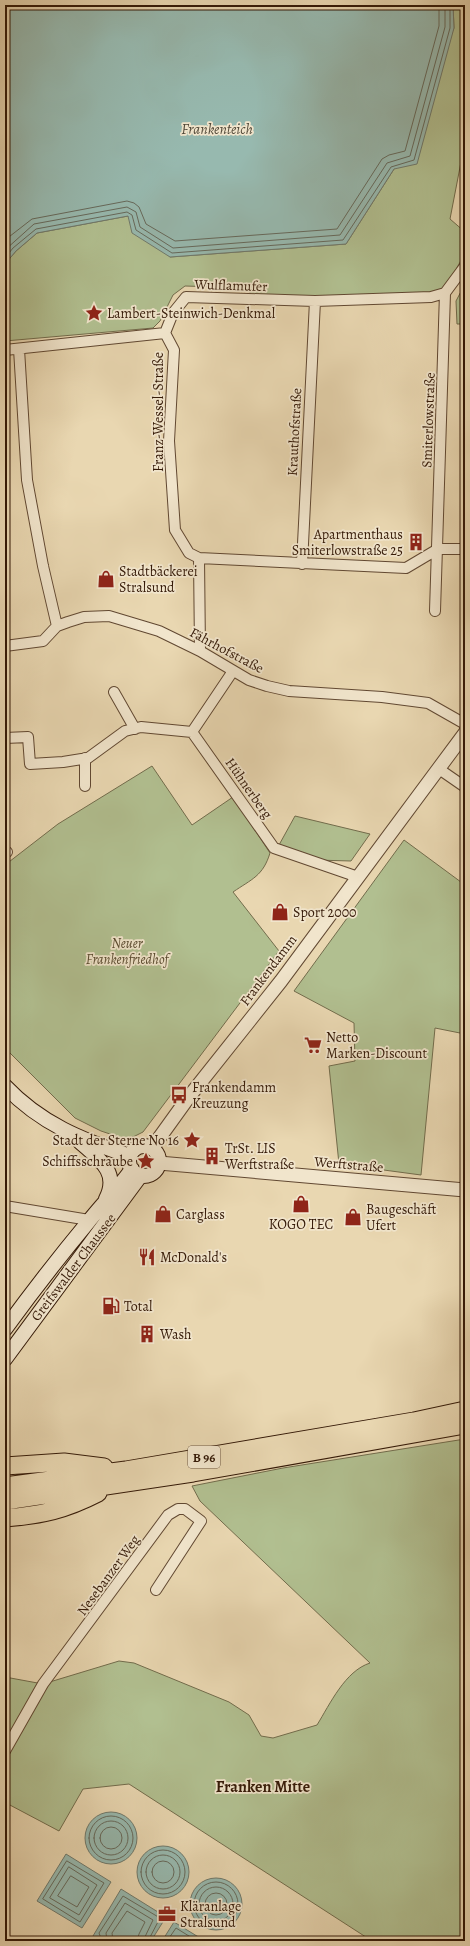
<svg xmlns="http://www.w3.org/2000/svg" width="470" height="1946" viewBox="0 0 470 1946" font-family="Alegreya,serif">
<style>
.green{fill:#b1bf90;stroke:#726c4c}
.water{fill:#97b9af;stroke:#6f796c}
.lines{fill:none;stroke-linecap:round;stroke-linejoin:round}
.shore{stroke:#66695b;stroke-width:1}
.minor-casing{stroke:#614832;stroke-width:12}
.tertiary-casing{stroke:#614832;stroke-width:15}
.secondary-casing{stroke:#341907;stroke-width:16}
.trunk-casing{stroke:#341907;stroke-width:19}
.minor{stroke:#f1e5cc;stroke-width:10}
.tertiary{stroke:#f1e5cc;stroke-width:13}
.secondary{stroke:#f1e5cc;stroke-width:14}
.trunk{stroke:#e9d7b1;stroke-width:17}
.labels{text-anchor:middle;stroke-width:3.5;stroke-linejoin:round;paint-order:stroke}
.shield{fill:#f1e5cc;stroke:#6d5642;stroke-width:1}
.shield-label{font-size:13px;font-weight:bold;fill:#341907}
.street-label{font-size:14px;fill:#341907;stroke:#f1e5cc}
.poi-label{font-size:14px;fill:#341907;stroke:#f1e5cc;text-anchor:start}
.park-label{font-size:14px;font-style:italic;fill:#5a4b30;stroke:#f1e5cc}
.water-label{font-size:15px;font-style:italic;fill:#524939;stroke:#f1e5cc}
.quarter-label{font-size:16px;font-weight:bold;fill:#341907;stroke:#f1e5cc}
</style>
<rect width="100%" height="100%" fill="#e9d7b1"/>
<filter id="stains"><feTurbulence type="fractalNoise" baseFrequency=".005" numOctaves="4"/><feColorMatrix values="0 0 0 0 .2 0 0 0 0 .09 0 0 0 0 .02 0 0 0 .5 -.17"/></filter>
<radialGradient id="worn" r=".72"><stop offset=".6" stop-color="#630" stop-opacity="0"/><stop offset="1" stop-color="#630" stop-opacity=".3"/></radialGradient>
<path class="green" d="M453 5H465V118L461 162 450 219 465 232V253L447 286 429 295 318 301 250 296V288L185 286 173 295 160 321 153 328 5 341V264L16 251 37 233 128 216 170 257 346 244 394 169 454 28Z
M465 284V324H457L456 301Z
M152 766 192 825 233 797 270 853C263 876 252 879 233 892L279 951 143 1132 133 1137 122 1138 101 1131 75 1118 5 1048V865L58 824Z
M295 816 370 834 351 861 315 860 279 845Z
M404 840 465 885V1034L435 1028 421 1175 339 1164 329 1066 355 1061 354 1023 294 991Z
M465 1439V1941H372L129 1784 83 1789 59 1831 8 1804 5 1808V1677L43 1684 119 1661 134 1663 229 1702 249 1715 261 1736 273 1738 317 1725C330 1704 345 1671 370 1663L200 1501 192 1486 283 1468Z"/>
<path class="water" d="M5 5H453L454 28 417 164 394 169 346 244 170 257 132 233 128 216 37 233 16 251 5 264Z
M85 1838a26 26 0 1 1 52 0a26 26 0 1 1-52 0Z
M137 1872a26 26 0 1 1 52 0a26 26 0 1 1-52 0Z
M66 1854 111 1882 82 1928 37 1901Z
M190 1904a26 26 0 1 1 52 0a26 26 0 1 1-52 0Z
M121 1889 166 1917 151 1941H101L93 1936Z
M174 1922 205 1941H162Z"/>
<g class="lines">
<path class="shore" d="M5 240 32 219 127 201 134 203 139 207 146 224 175 241 337 229 382 159 389 155 405 151 439 26V5
M5 250 34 224 127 207 136 212 140 227 173 248 340 235 387 163 410 156 445 27V5
M5 258 13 248 36 229 127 212 132 215 136 230 172 253 343 240 391 167 414 160 450 28V5
M89 1838a22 22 0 1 1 44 0a22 22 0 1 1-44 0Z
M94 1838a17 17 0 1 1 34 0a17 17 0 1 1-34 0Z
M100 1838a11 11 0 1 1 22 0a11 11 0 1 1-22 0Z
M141 1872a22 22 0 1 1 44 0a22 22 0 1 1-44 0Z
M146 1872a17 17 0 1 1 34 0a17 17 0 1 1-34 0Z
M67 1861 104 1883 80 1922 43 1899Z
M152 1872a11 11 0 1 1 22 0a11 11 0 1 1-22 0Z
M69 1867 97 1885 79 1915 50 1898Z
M71 1876 89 1887 77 1907 58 1896Z
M194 1904a22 22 0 1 1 44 0a22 22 0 1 1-44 0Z
M199 1904a17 17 0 1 1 34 0a17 17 0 1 1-34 0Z
M205 1904a11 11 0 1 1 22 0a11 11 0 1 1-22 0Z
M102 1941 99 1933 123 1896 160 1918 148 1941
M107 1941 106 1933 125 1903 153 1920 143 1941
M113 1941 112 1933 127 1911 145 1922 139 1934 137 1941
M167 1941 176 1928 197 1941"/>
<g class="minor-casing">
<path id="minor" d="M165 333 174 350 169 441 175 530 189 553 199 558 200 651
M19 349 27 480 43 566 57 626
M5 350 165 333 173 313 186 297 315 301 431 297 445 293 465 266
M199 558 406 568 438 549H465
M302 564 315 301
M435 611 445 293
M5 646 43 641 57 626 68 622 84 617 109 616 159 631 200 651 249 680 267 686 289 691 382 697 428 703 465 724
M233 671 192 732 274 848 358 877
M114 692 135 729
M5 738 28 737 30 764 63 762 88 758 125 731 141 727 192 732
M85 758V786
M439 769 465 787
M5 852H7
M5 1206 89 1220
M5 1751 43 1684 168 1515 178 1509H185L201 1521 156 1590"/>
</g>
<g class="tertiary-casing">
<path id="tertiary" d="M152 1148 188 1098 281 981 465 733
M159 1163 465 1190"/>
</g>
<g class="secondary-casing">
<path id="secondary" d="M5 1086C41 1124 82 1140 130 1156
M80 1142C99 1159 120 1172 106 1199
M129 1161a15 15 0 1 1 30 0a15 15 0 1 1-30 0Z
M5 1329C32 1292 60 1256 89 1221 103 1203 119 1188 132 1169
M5 1359 141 1175"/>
</g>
<g class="trunk-casing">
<path id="trunk" d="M5 1466 64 1462 104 1467
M5 1486 126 1470 414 1421 465 1410
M5 1501 193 1473 465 1425
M5 1518C42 1515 65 1510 98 1493"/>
</g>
<use href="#minor" class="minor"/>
<use href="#tertiary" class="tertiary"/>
<use href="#secondary" class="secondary"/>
<use href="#trunk" class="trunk"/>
</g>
<defs>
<g id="sight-bare" transform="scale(1.38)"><path d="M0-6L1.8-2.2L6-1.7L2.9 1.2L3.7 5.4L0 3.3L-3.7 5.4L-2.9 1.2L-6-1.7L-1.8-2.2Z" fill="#8f2418" stroke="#f1e5cc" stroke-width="2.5" paint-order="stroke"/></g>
<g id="building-bare" transform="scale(1.38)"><path d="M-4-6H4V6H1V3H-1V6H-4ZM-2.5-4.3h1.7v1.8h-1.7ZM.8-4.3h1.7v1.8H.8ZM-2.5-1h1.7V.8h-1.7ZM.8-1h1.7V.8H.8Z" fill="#8f2418" stroke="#f1e5cc" stroke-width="2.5" paint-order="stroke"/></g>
<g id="shop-bare" transform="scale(1.38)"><path d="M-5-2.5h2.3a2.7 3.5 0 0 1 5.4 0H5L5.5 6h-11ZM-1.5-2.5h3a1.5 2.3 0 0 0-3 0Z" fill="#8f2418" stroke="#f1e5cc" stroke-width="2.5" paint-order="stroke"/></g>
<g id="supermarket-bare" transform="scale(1.38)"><path d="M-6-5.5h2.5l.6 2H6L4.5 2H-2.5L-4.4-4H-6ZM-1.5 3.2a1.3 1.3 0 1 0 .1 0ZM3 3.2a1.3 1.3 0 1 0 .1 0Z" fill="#8f2418" stroke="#f1e5cc" stroke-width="2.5" paint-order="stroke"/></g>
<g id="bus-bare" transform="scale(1.38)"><path d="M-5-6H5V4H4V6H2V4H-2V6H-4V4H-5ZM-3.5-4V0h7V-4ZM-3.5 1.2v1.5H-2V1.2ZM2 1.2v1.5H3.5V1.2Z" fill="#8f2418" stroke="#f1e5cc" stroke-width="2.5" paint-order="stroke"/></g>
<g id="restaurant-bare" transform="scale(1.38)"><path d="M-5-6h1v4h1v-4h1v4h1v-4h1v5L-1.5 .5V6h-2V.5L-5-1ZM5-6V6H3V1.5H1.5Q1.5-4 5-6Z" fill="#8f2418" stroke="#f1e5cc" stroke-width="2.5" paint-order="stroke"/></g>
<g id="fuel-bare" transform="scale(1.38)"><path d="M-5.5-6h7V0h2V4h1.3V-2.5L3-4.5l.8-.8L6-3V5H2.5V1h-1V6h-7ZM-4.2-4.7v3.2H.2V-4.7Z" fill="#8f2418" stroke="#f1e5cc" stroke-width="2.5" paint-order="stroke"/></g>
<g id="office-bare" transform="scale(1.38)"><path d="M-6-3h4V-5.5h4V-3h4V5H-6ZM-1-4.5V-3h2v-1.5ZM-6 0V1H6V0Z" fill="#8f2418" stroke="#f1e5cc" stroke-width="2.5" paint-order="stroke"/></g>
</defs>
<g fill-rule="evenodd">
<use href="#sight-bare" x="94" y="313"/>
<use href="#building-bare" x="416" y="542"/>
<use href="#shop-bare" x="106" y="579"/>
<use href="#shop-bare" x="280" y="912"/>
<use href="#supermarket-bare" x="313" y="1045"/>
<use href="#bus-bare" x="179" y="1095"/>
<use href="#sight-bare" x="192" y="1140"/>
<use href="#building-bare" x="212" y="1156"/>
<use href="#sight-bare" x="146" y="1161"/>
<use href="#shop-bare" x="301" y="1204"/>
<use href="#shop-bare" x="163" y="1214"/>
<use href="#shop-bare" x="353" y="1217"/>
<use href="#restaurant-bare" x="147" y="1257"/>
<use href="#fuel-bare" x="111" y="1306"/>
<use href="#building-bare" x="147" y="1334"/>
<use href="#office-bare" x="167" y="1914"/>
</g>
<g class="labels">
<rect class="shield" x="188" y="1446" width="32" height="22" rx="3"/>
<g class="shield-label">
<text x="204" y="1462">B 96</text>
</g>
<g class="street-label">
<text transform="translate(231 285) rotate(2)" y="5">Wulflamufer</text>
<text transform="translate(158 412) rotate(-90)" y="5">Franz-Wessel-Straße</text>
<text transform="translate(428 420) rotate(-88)" y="5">Smiterlowstraße</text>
<text transform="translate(294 432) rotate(-87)" y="5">Krauthofstraße</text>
<text transform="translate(227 650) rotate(28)" y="5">Fährhofstraße</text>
<text transform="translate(249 788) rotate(55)" y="5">Hühnerberg</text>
<text transform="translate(268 970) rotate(-53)" y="5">Frankendamm</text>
<text transform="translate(349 1164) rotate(5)" y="5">Werftstraße</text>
<text transform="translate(73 1267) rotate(-53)" y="5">Greifswalder Chaussee</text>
<text transform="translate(108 1575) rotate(-54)" y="5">Nesebanzer Weg</text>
</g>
<g class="poi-label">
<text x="107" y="318">Lambert-Steinwich-Denkmal</text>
<text x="403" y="539" text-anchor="end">Apartmenthaus<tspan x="403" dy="16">Smiterlowstraße 25</tspan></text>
<text x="119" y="576">Stadtbäckerei<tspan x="119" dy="16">Stralsund</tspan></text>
<text x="293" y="917">Sport 2000</text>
<text x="326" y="1042">Netto<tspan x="326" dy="16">Marken-Discount</tspan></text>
<text x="192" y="1092">Frankendamm<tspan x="192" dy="16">Kreuzung</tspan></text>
<text x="179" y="1145" text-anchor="end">Stadt der Sterne No 16</text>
<text x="225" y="1153">TrSt. LIS<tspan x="225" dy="16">Werftstraße</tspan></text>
<text x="133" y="1166" text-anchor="end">Schiffsschraube</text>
<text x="366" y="1214">Baugeschäft<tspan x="366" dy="16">Ufert</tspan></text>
<text x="176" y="1219">Carglass</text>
<text x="301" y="1229" text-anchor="middle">KOGO TEC</text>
<text x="160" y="1262">McDonald's</text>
<text x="124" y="1311">Total</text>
<text x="160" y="1339">Wash</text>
<text x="180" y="1911">Kläranlage<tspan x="180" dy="16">Stralsund</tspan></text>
</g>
<g class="park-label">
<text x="127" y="948">Neuer<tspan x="127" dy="16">Frankenfriedhof</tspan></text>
</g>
<g class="water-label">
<text x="217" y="134">Frankenteich</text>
</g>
<g class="quarter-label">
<text x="263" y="1792">Franken Mitte</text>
</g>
</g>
<rect width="470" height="1946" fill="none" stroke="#e9d7b1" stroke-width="20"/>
<rect x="6" y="6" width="458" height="1934" fill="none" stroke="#341907" stroke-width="2"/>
<rect x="10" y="10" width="450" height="1926" fill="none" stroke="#341907"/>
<rect width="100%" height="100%" filter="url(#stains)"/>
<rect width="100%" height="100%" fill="url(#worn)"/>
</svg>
